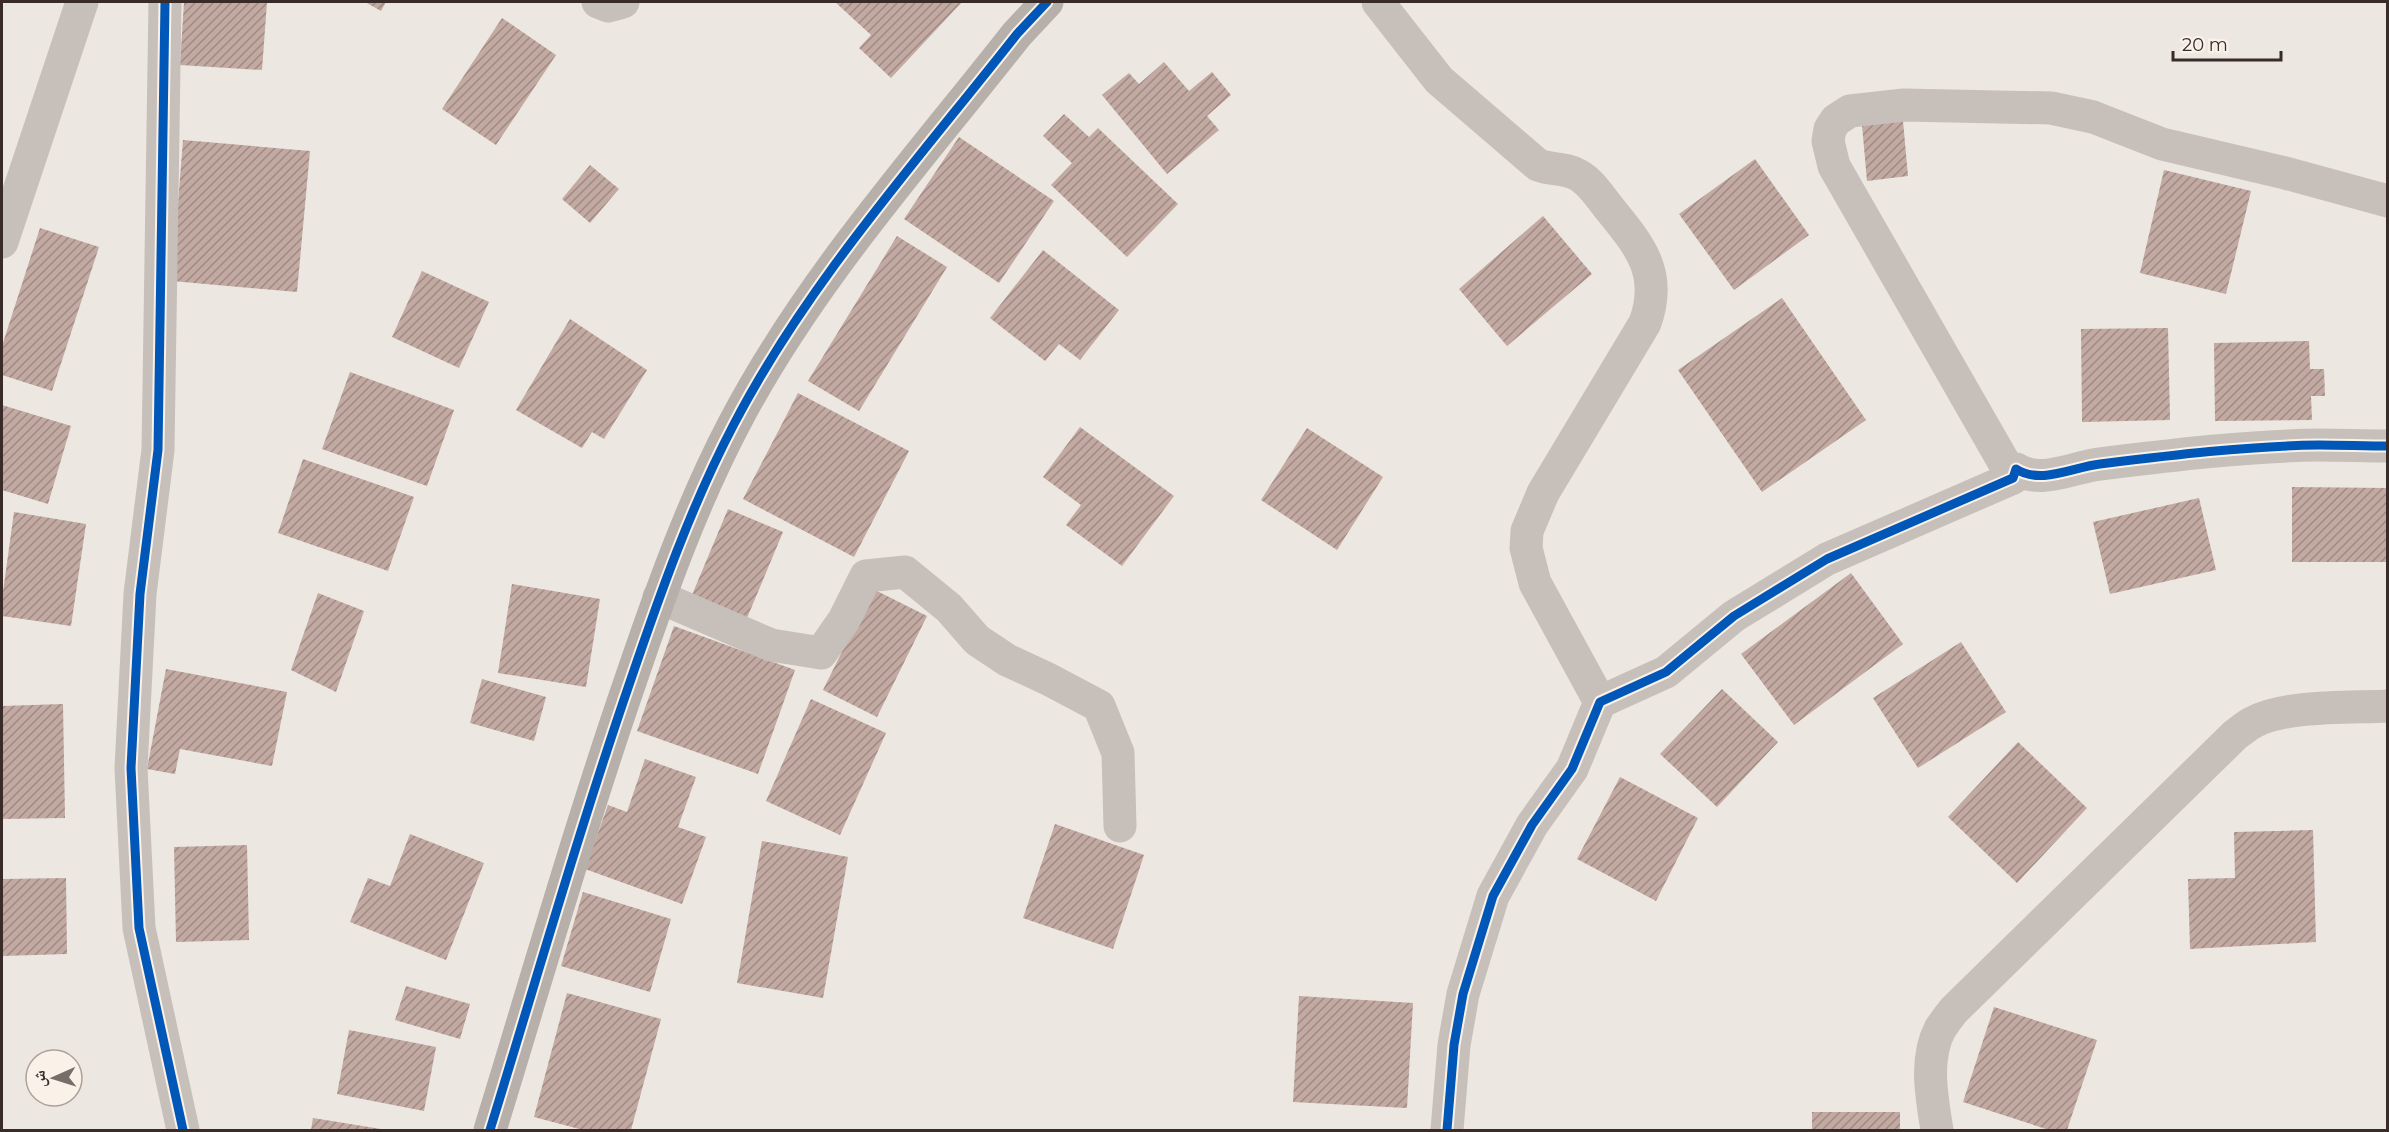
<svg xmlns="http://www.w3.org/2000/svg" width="2389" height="1132" viewBox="0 0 2389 1132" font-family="Montserrat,'Noto Naskh Arabic',sans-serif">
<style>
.building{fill:url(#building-hatch)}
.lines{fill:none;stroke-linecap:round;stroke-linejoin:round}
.street{stroke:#c7bfba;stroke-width:33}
.secondary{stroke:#b7afaa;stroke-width:33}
.cycleway-casing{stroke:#faf1e8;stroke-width:13}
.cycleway{stroke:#0057b8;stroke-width:9}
</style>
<defs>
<pattern id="building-hatch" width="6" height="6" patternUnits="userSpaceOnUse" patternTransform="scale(1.5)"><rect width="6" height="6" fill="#c2a9a2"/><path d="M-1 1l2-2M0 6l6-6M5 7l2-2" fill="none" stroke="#9f8a84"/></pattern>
</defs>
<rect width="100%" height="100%" fill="#ede7e1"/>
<path class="building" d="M184 2H267L262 70 180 65Z
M365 2H386L381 11Z
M835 2H962L891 78 859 48 871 35Z
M502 18 556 55 496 145 442 109Z
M1164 62 1189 91 1212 72 1231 95 1207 116 1219 130 1167 174 1102 95 1129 73 1139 84Z
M1064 114 1089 137 1098 128 1178 204 1127 257 1051 185 1072 163 1043 136Z
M1903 121 1908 176 1867 181 1862 125Z
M959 137 1054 201 999 283 904 219Z
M183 140 310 151 297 292 172 281Z
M1755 159 1809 235 1734 290 1679 214Z
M590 165 619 189 590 223 562 199Z
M2164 170 2251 191 2226 294 2140 273Z
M1543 216 1592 274 1507 346 1459 289Z
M40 228 99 247 52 391 2 375V346Z
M897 236 947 267 859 411 808 381Z
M1043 250 1119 310 1080 360 1059 344 1045 361 990 318Z
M422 271 489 302 459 368 392 337Z
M1782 298 1866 420 1762 492 1678 370Z
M570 319 647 370 604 439 592 432 582 448 516 410Z
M2168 328 2170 420 2082 422 2081 329Z
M2309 341 2310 369H2324L2325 396H2311L2312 420 2215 421 2214 343Z
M350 372 454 410 427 486 322 449Z
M798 393 909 451 854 557 743 499Z
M2 405 71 426 48 504 2 490Z
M1080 427 1174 496 1122 566 1066 525 1081 505 1043 477Z
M1307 428 1383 477 1337 550 1261 500Z
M303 459 414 497 388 571 278 533Z
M2292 487 2388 488V562H2292Z
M2199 498 2216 570 2110 594 2093 522Z
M728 509 783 532 747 618 692 595Z
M14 512 86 524 71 626 2 616V599Z
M1851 573 1903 644 1794 725 1741 654Z
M512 584 600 599 586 687 498 673Z
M873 589 927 616 877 717 823 690Z
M318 593 364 611 336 692 291 670Z
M674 626 795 670 758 774 637 731Z
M1961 642 2006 712 1918 768 1873 698Z
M166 669 287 692 272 766 180 749 175 774 147 769Z
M482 679 546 697 534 741 470 723Z
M1722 689 1778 742 1717 807 1660 754Z
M811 699 886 733 840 835 766 801Z
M63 704 65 818 2 819V706Z
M2018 742 2087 808 2017 883 1948 817Z
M645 759 696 777 678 827 706 837 682 904 585 869 608 805 627 812Z
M1620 777 1698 818 1656 901 1577 859Z
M1055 824 1144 855 1113 949 1023 918Z
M2313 830 2316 942 2190 949 2188 879 2235 878 2234 832Z
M410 834 484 863 446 960 350 922 368 878 390 886Z
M762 841 848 857 823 998 737 983Z
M247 845 249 940 176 942 174 847Z
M66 878 67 954 2 956V879Z
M583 892 671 919 650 992 561 966Z
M406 986 470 1004 460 1039 395 1020Z
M567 993 661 1019 631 1130H583L534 1117Z
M1299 996 1413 1003 1407 1108 1293 1102Z
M1994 1007 2097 1040 2067 1130H2049L1963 1102Z
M349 1030 436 1047 424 1111 337 1094Z
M1812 1112H1900V1130H1812Z
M313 1118 381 1129V1130H311Z"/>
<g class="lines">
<path class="street" d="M165 2 158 450 140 594 131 768 139 928 183 1130
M598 2 608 6 623 2
M1378 2 1439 80 1538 165C1551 170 1567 168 1578 175 1591 182 1600 197 1609 208 1640 246 1663 273 1645 323L1543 493 1527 531 1526 548 1535 583 1600 702
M2 242 82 2
M2013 478 1834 166 1828 141 1830 129 1836 120 1850 111 1904 105 2051 108 2093 117 2162 144 2285 173 2388 201
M659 597 771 645 821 653 844 620 866 576 905 572 949 608 977 640 1007 660 1048 679 1099 706 1118 753 1120 826
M1447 1130 1454 1045 1463 994 1493 896 1532 825 1572 769 1600 702 1666 672 1734 616 1827 559 2013 478 2016 469C2041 485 2073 467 2100 464 2173 455 2246 446 2319 445 2342 445 2365 446 2388 446
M1937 1130C1932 1098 1924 1060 1940 1029 1944 1023 1949 1016 1954 1010L2235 735C2241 731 2247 725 2254 722 2284 705 2352 708 2388 706"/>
<path class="secondary" d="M490 1130C536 981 579 830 630 682 660 594 691 506 734 424 808 282 918 160 1017 34L1047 2"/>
<g class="cycleway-casing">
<path id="cycleway" d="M165 2 158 450 140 594 131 768 139 928 183 1130
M490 1130C536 981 579 830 630 682 660 594 691 506 734 424 808 282 918 160 1017 34L1047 2
M1447 1130 1454 1045 1463 994 1493 896 1532 825 1572 769 1600 702 1666 672 1734 616 1827 559 2013 478 2016 469C2041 485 2073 467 2100 464 2173 455 2246 446 2319 445 2342 445 2365 446 2388 446"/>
</g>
<use href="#cycleway" class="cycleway"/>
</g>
<rect width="2389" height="1132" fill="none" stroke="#382b28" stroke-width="6"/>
<g transform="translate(54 1078) rotate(267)"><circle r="28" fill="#faf1e8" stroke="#aca29b" stroke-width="1.5"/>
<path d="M0-4.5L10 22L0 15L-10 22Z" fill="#776d69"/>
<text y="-9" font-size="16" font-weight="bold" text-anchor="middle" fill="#382b28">ش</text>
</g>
<path d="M2173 51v9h108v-9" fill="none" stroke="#382b28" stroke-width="3"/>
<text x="2182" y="51" font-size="18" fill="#382b28" stroke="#faf1e8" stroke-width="4.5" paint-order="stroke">20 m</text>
</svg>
